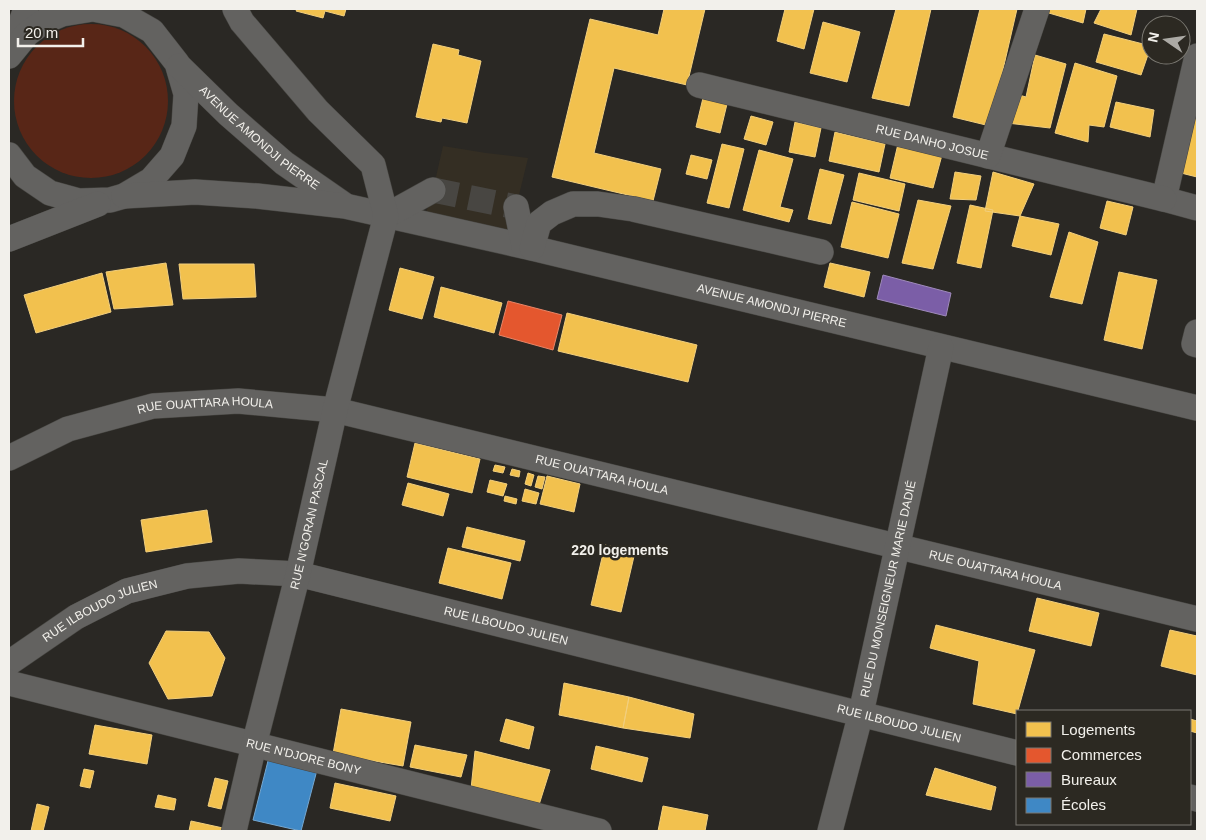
<svg xmlns="http://www.w3.org/2000/svg" width="1206" height="840" viewBox="0 0 1206 840" font-family="Helvetica,sans-serif">
<style>
.built{fill:#342e23}
.green{fill:#582617}
.homes{fill:#f2c14e;stroke:#f2cf7d}
.shops{fill:#e4572e;stroke:#e88567}
.offices{fill:#7b5ea7;stroke:#9f8abb}
.schools{fill:#3f88c5;stroke:#75a7d0}
.lines{fill:none;stroke-linecap:round;stroke-linejoin:round}
.minor-tunnel{stroke:#484642;stroke-width:25;stroke-dasharray:25 12;stroke-linecap:butt}
.minor-casing{stroke:#474642;stroke-width:26}
.minor{stroke:#636260;stroke-width:25}
.labels{text-anchor:middle;stroke-width:5;stroke-linejoin:round;paint-order:stroke}
.street-label{font-size:12px;fill:#f2f0eb;stroke:#2c2922}
.neighbourhood-label{font-size:14px;font-weight:bold;fill:#f2f0eb;stroke:#2c2922}
</style>
<rect width="100%" height="100%" fill="#2a2824"/>
<path class="built" d="M443 146 486 153 528 158 510 232 425 216 433 190Z"/>
<path class="green" d="M14 101a77 77 0 1 1 154 0a77 77 0 1 1-154 0Z"/>
<path class="homes" d="M297 9H346L344 16 325 11 323 18 296 11Z
M664 9H705L687 85 614 68 594 153 661 169 653 201 552 177 590 19 658 35Z
M785 9H814L804 49 777 41Z
M896 9H931L909 106 872 98Z
M980 9H1017L990 126 953 117Z
M1043 9H1086L1083 23 1042 11Z
M1101 9H1137L1131 35 1094 23Z
M823 22 860 32 847 82 810 73Z
M1104 34 1151 46 1141 75 1096 62Z
M433 44 459 50 458 55 481 61 467 123 442 118 441 122 416 117Z
M1035 55 1066 64 1050 128 1007 123 1012 93 1026 97Z
M1075 63 1117 76 1104 127 1089 125 1088 142 1055 133Z
M1197 85V177L1177 172Z
M703 98 727 104 720 133 696 127Z
M1116 102 1154 110 1150 137 1110 127Z
M751 116 773 122 766 145 744 139Z
M795 122 821 128 815 157 789 152Z
M835 132 885 144 879 172 829 161Z
M722 144 744 149 729 208 707 203Z
M898 144 942 155 933 188 890 178Z
M759 150 793 159 780 207 793 210 789 222 743 210Z
M691 155 712 160 707 179 686 174Z
M820 169 844 175 831 224 808 219Z
M955 172 981 176 976 200 950 199Z
M993 172 1034 184 1020 216 985 211Z
M859 173 905 184 899 211 853 200Z
M918 200 951 206 933 269 902 263Z
M1107 201 1133 207 1126 235 1100 228Z
M852 202 899 214 888 258 841 247Z
M970 205 993 210 981 268 957 263Z
M1020 216 1059 224 1051 255 1012 246Z
M1069 232 1098 242 1082 304 1050 297Z
M166 263 173 305 114 309 106 272Z
M830 263 870 272 864 297 824 287Z
M179 264H254L256 297 183 299Z
M400 268 434 277 422 319 389 310Z
M1119 272 1157 280 1142 349 1104 340Z
M102 273 111 312 36 333 24 295Z
M441 287 502 303 494 333 434 317Z
M567 313 697 345 688 382 558 351Z
M415 443 480 459 472 493 407 477Z
M495 465 505 467 503 473 493 471Z
M512 469 520 471 519 477 510 475Z
M528 473 534 475 531 486 525 484Z
M538 476 545 477 542 489 535 487Z
M547 476 580 484 574 512 540 504Z
M490 480 507 484 503 496 487 492Z
M408 483 449 494 443 516 402 505Z
M525 489 539 493 536 504 522 501Z
M505 496 517 499 516 504 504 501Z
M207 510 212 542 146 552 141 520Z
M467 527 525 541 520 561 462 547Z
M605 545 635 552 621 612 591 605Z
M448 548 511 563 502 599 439 583Z
M1037 598 1099 613 1091 646 1029 631Z
M936 625 1035 650 1017 714 973 704 979 661 930 648Z
M1170 630 1197 636V675L1161 666Z
M166 631 209 632 225 658 212 696 168 699 149 663Z
M564 683 629 697 623 728 559 715Z
M629 697 694 714 690 738 623 728Z
M341 709 411 722 403 766 333 754Z
M506 719 534 727 529 749 500 741Z
M1190 719 1197 721V733L1190 731Z
M95 725 152 735 147 764 89 754Z
M415 745 467 755 461 777 410 767Z
M596 746 648 758 642 782 591 769Z
M475 751 550 770 538 808 471 789Z
M935 768 996 787 991 810 926 795Z
M84 769 94 771 90 788 80 786Z
M215 778 228 781 221 809 208 806Z
M335 783 396 796 390 821 330 808Z
M158 795 176 799 174 810 155 807Z
M37 804 49 807 43 831H31Z
M663 806 708 815 705 831H658Z
M191 821 223 828 222 831H189Z"/>
<path class="shops" d="M508 301 562 315 553 350 499 335Z"/>
<path class="offices" d="M883 275 951 293 946 316 877 299Z"/>
<path class="schools" d="M269 757 317 770 301 831 253 820Z"/>
<g class="lines">
<path class="minor-tunnel" d="M433 190 516 207"/>
<g class="minor-casing">
<g id="minor">
<path d="M12 46 26 9"/>
<path d="M9 56 27 34 43 22 62 14 93 9 124 15 152 31 177 63 186 94 184 126 172 156 151 180 124 196 110 200 79 201 50 193 25 176 9 155"/>
<path d="M1197 56 1164 199 1197 208"/>
<path id="s1" d="M179 66 228 114 284 163 343 204"/>
<path id="s2" d="M699 85 1164 199"/>
<path d="M988 156 1037 9"/>
<path id="s3" d="M124 196 195 192 257 196 345 206 532 248 1197 408"/>
<path d="M516 207 524 246"/>
<path d="M386 216 433 190"/>
<path d="M9 239 98 204"/>
<path d="M532 248 539 223 552 213 573 204H598L633 209 821 252"/>
<path d="M1197 332 1194 344 1197 345"/>
<path id="s4" d="M9 458 68 429 153 406 238 401 335 410 1197 619"/>
<path id="s5" d="M9 663 76 617 127 591 187 576 239 571 298 574 1017 753"/>
<path id="s6" d="M9 682 13 684 599 831"/>
<path d="M1190 797 1197 799"/>
<path id="s7" d="M234 831 254 745 298 574 335 410 386 216 373 165 318 111 242 22 235 9"/>
<path id="s8" d="M830 831 861 713 941 347"/>
</g>
</g>
<use href="#minor" class="minor"/>
</g>
<g class="labels">
<g class="street-label">
<text dy="4" stroke="none"><textPath href="#s1" startOffset="108">AVENUE AMONDJI PIERRE</textPath></text>
<text dy="4" stroke="none"><textPath href="#s2" startOffset="240">RUE DANHO JOSUE</textPath></text>
<text dy="4" stroke="none"><textPath href="#s3" startOffset="660">AVENUE AMONDJI PIERRE</textPath></text>
<text dy="4" stroke="none"><textPath href="#s4" startOffset="206">RUE OUATTARA HOULA</textPath></text>
<text dy="4" stroke="none"><textPath href="#s4" startOffset="611">RUE OUATTARA HOULA</textPath></text>
<text dy="4" stroke="none"><textPath href="#s7" startOffset="316">RUE N'GORAN PASCAL</textPath></text>
<text dy="4" stroke="none"><textPath href="#s4" startOffset="1016">RUE OUATTARA HOULA</textPath></text>
<text dy="4" stroke="none"><textPath href="#s8" startOffset="249">RUE DU MONSEIGNEUR MARIE DADIÉ</textPath></text>
<text dy="4" stroke="none"><textPath href="#s5" startOffset="106">RUE ILBOUDO JULIEN</textPath></text>
<text dy="4" stroke="none"><textPath href="#s5" startOffset="526">RUE ILBOUDO JULIEN</textPath></text>
<text dy="4" stroke="none"><textPath href="#s5" startOffset="931">RUE ILBOUDO JULIEN</textPath></text>
<text dy="4" stroke="none"><textPath href="#s6" startOffset="304">RUE N'DJORE BONY</textPath></text>
</g>
<g class="neighbourhood-label">
<text x="620" y="555">220 logements</text>
</g>
</g>
<rect width="1206" height="840" fill="none" stroke="#f2f0eb" stroke-width="20"/>
<rect x="1016" y="710" width="175" height="115" fill="#2c2922" stroke="#7b7972"/>
<rect x="1026" y="722" width="25" height="15" fill="#f2c14e" stroke="#7b7972"/>
<text x="1061" y="735" font-size="15" fill="#f2f0eb">Logements</text>
<rect x="1026" y="748" width="25" height="15" fill="#e4572e" stroke="#7b7972"/>
<text x="1061" y="760" font-size="15" fill="#f2f0eb">Commerces</text>
<rect x="1026" y="772" width="25" height="15" fill="#7b5ea7" stroke="#7b7972"/>
<text x="1061" y="785" font-size="15" fill="#f2f0eb">Bureaux</text>
<rect x="1026" y="798" width="25" height="15" fill="#3f88c5" stroke="#7b7972"/>
<text x="1061" y="810" font-size="15" fill="#f2f0eb">Écoles</text>
<g transform="translate(1166 40) rotate(283)"><circle r="24" fill="#2c2922" stroke="#7b7972"/>
<path d="M0-4L9 19L0 12L-9 19Z" fill="#acaaa5"/>
<text y="-8" font-size="14" font-weight="bold" text-anchor="middle" fill="#f2f0eb">N</text>
</g>
<path d="M18 38v8h65v-8" fill="none" stroke="#f2f0eb" stroke-width="2.5"/>
<text x="25" y="38" font-size="15" fill="#f2f0eb" stroke="#2c2922" stroke-width="4" paint-order="stroke">20 m</text>
</svg>
